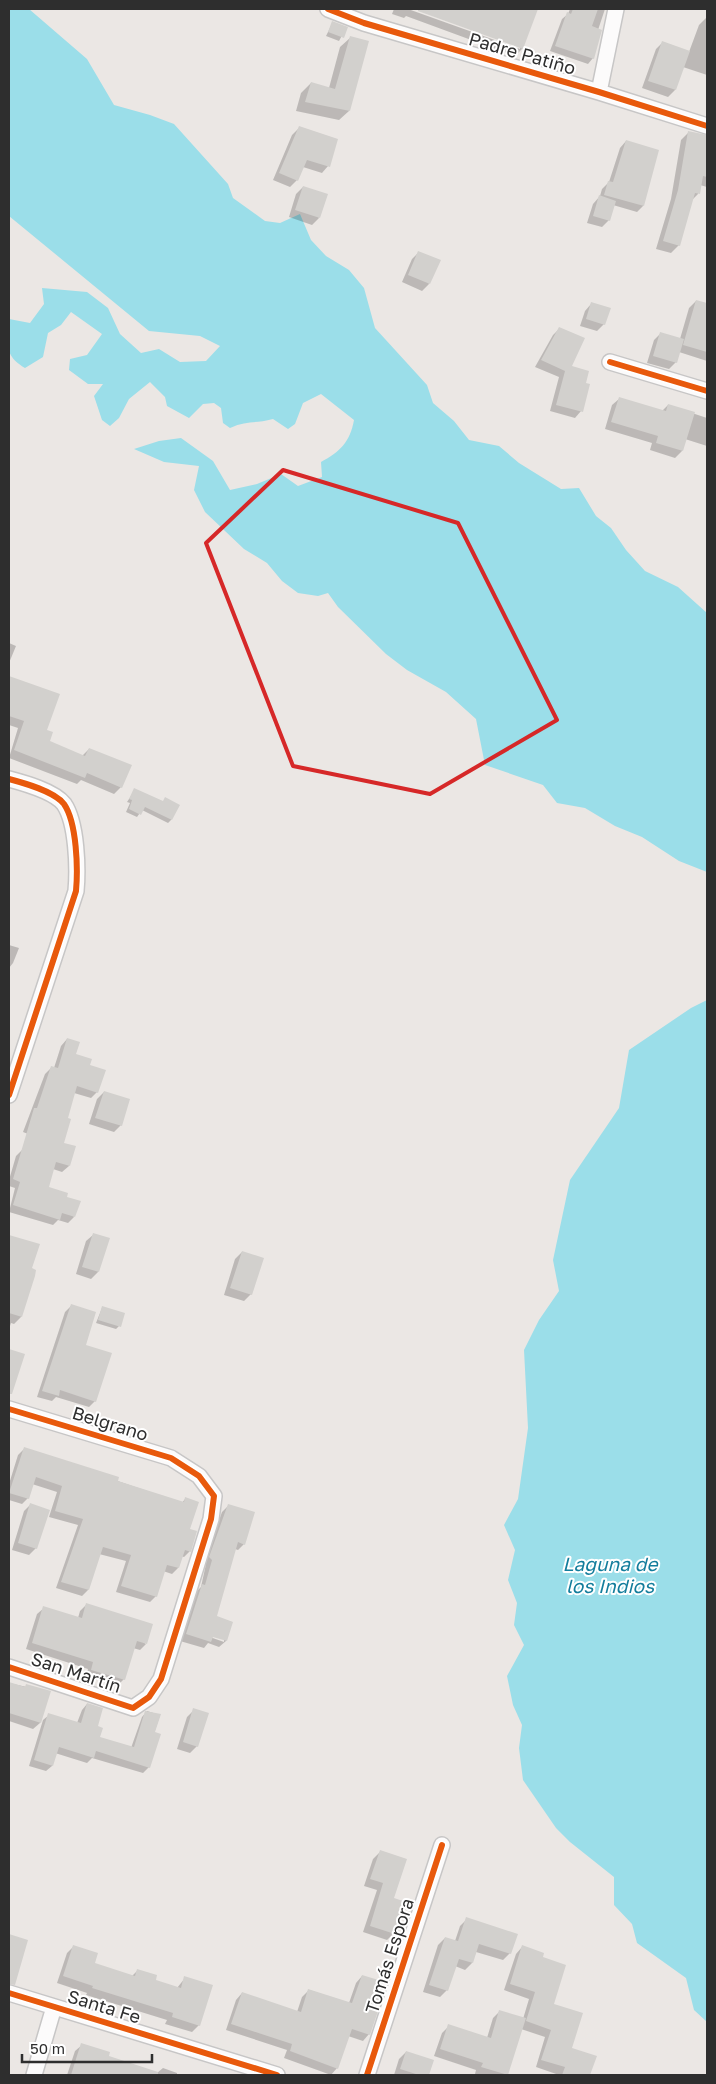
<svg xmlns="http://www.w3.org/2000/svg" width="716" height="2084" viewBox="0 0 716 2084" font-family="'Golos Text',sans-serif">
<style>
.water{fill:#9bdee9}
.shadow{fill:#0003;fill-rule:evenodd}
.building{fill:#d2d0cd}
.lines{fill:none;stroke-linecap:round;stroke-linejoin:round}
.minor-casing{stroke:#c7c6c6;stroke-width:18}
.minor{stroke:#fcfbfb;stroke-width:15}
.cycleway-casing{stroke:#fff;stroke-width:9}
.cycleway{stroke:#e8590c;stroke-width:6}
.marked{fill:none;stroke:#d62828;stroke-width:4;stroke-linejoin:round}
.labels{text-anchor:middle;stroke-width:4;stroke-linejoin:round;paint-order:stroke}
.street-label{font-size:18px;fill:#2e2e2e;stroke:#fff}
.water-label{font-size:19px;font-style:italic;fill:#137d9c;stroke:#fff}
</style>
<rect width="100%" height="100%" fill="#ebe7e4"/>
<path class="water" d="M9 9H29L87 59 114 105 150 115 174 124 228 184 233 198 265 221 280 223 300 214 311 240 326 256 349 270 364 288 375 328 427 385 433 403 454 421 469 440 499 446 519 463 561 489 579 488 596 516 611 528 626 550 645 571 678 587 707 613V872L679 861 642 837 615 826 585 808 557 803 543 785 485 765 476 719 446 692 407 670 386 654 338 607 328 593 318 596 298 593 282 581 267 563 244 549 205 512 194 490 199 466 164 462 134 449 159 441 181 438 213 461 230 490 257 484 281 474 298 486 322 477 321 462C340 452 350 442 354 420L321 394 303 403 295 424 288 429 273 419C255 424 247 420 230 428L223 423 221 408 214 403 203 404 189 418 167 406 165 397 150 382 129 399 119 418 110 426 102 420 94 396 103 384H88L69 370 70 359 87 355 102 334 71 312 61 325 48 333 43 357 25 368C2 354 9 344 9 319L30 323 44 304 42 288 87 292 108 308 120 334 141 353 159 349 180 362 206 361 220 346 200 336 149 331 9 216Z
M707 1000V2022L694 2010 686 1978 637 1943 632 1924 614 1905V1877L570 1842 556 1828 523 1780 519 1748 522 1725 513 1705 507 1676 524 1645 514 1625 517 1603 508 1580 515 1550 504 1525 518 1499 528 1428 524 1350 539 1320 559 1291 553 1260 570 1180 619 1108 629 1050 691 1008Z"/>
<path class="shadow" d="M394 9H408L520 49V47L415 9H537L522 49 515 56 406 16 404 18 392 14Z
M570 9H605L598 30 593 58 588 64 550 51 562 19 568 14Z
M707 17V75L683 67 675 90 668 97 642 88 656 49 663 42 689 52 699 25Z
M333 22 346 28 339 41 326 36Z
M350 38 349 111 339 120 296 111 301 93 311 83 329 88 340 47Z
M299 128 328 166 322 173 303 167 297 180 290 187 273 180 292 135Z
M689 132 707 137V187L700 185 698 194 692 200 679 245 671 253 656 249 671 199 681 140Z
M626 141 657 151 643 206 637 212 613 205 609 220 602 227 587 223 593 204 600 196 602 189 609 182 620 148Z
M303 187 319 218 312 225 289 217 296 194Z
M419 252 429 284 422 291 402 282 412 259Z
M696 301 707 305V361L679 352 676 362 669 369 647 363 654 340 661 333 680 339 689 308Z
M591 304 604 324 597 331 580 326 585 311Z
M559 329 581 411 575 418 550 411 559 377 535 367 553 335Z
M619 399 662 411 668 405 707 418V446L685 439 682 451 675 458 650 450 652 443 605 429 612 405Z
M9 643 16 646 9 663Z
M9 677 58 695 45 730 48 742 82 756 89 749 121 787 114 794 81 780 77 784 9 758 18 728 9 725Z
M135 790 162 802 178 805 171 820 168 823 142 810 137 817 126 812 130 803 127 802Z
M9 945 19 948 13 963 9 968Z
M67 1039 74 1055 88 1066 97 1092 91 1098 74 1093 66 1119 63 1143 69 1166 62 1172 53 1169 47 1188 66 1198 74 1217 68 1223 58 1220 53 1225 9 1212 15 1188 9 1186V1180L16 1156 23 1149 46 1141 23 1132 45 1074 51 1068H54L61 1046Z
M104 1092 121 1125 114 1132 89 1124 97 1099Z
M93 1235 108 1239 98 1272 91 1279 76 1274 86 1241Z
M9 1236 38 1245 30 1269 34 1276 21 1317 14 1324 11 1323 9 1329Z
M242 1252 251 1294 244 1301 224 1295 235 1259Z
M71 1306 84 1346 95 1401 89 1407 56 1397 52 1401 37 1397 65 1312Z
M102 1308 119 1326 116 1329 96 1323Z
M24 1449 182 1503 185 1499 190 1551 184 1557 181 1556 178 1568 172 1574 163 1571 156 1596 150 1602 116 1592 126 1561 99 1554 88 1590 82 1596 56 1588 78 1525 49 1517 57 1492 32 1484 28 1498 22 1504 9 1500V1484L18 1455Z
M30 1505 36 1548 29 1555 12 1550 24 1511Z
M229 1505 244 1544 238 1550 235 1549 215 1617 232 1622 226 1641 219 1647 208 1643 204 1648 180 1641 196 1592 201 1587 206 1564 204 1563 222 1512ZM207 1634 224 1639V1642L207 1636Z
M87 1604 146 1644 140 1650 133 1648 124 1679 117 1686 86 1676 88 1669 26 1649 37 1614 44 1608 78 1618 80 1611Z
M9 1683 49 1692 40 1723 33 1729 9 1721Z
M87 1704 99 1738 131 1748 142 1717 147 1711 160 1715 154 1733 149 1767 143 1773 92 1758 87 1763 55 1753 52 1766 46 1771 29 1766 43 1720 49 1715 77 1723 82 1710Z
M194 1710 197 1746 190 1753 177 1749 187 1717Z
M380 1852 392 1899 394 1933 387 1940 363 1932 377 1890 364 1886 373 1859Z
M467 1919 510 1953 503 1960 476 1952 472 1963 465 1970 455 1966 447 1990 440 1997 423 1992 438 1945 445 1938 455 1941 460 1926Z
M74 1946 93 1964 132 1976 138 1970 154 1981 177 1988 185 1978 199 2025 192 2032 165 2024 167 2020 86 1995 87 1993 57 1983 67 1953Z
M522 1947 541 1958 552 2004 570 2049 595 2057 589 2075H559L536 2067 545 2037 521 2029 506 2075H480L475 2074 476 2070 434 2056 442 2033 449 2026 487 2038 493 2018 500 2011 523 2019 529 1999 504 1990 516 1954Z
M362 1976 383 1983 369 2034 363 2041 348 2036 337 2068 331 2075 284 2058 287 2050 226 2030 236 2000 242 1993 297 2012 302 1997 309 1990 349 2003 356 1983Z
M82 2045 107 2057 157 2073 163 2068 177 2073V2075H67L75 2051Z
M406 2052 432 2061 427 2075H394L399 2059Z"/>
<path class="building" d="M418 9H538L523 49 418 11Z
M573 9H598L592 26 602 30 594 59 555 46 567 12 571 14Z
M332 21 348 27 344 38 328 32Z
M350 36 369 41 350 111 305 102 311 82 335 89Z
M662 41 690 51 676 90 648 81Z
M299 126 338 139 330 167 307 160 298 181 279 173Z
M688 131 707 135V177L703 176 700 194 695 193 680 246 663 241 678 190Z
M626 140 659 150 644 206 604 195 608 181 613 182Z
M303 186 328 194 320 218 295 210Z
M599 195 616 201 610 221 593 216Z
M418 251 441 260 430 284 408 275Z
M696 300 707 303V352L683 345Z
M591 302 611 308 605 325 586 319Z
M559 327 585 338 572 366 589 371 586 383 590 384 583 412 556 405 565 371 541 360Z
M660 332 684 339 677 363 653 356Z
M619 397 666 411 668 404 695 412 683 451 656 443 658 436 611 422Z
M9 676 60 694 47 730 53 732 50 741 85 756 89 748 132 765 122 788 87 773 85 778 14 750 24 721 9 716Z
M134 788 163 801 165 797 180 805 172 820 145 807 141 815 129 809 132 800 129 799Z
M67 1038 80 1042 76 1054 92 1059 90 1065 106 1070 98 1093 77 1086 68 1118 71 1119 64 1143 76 1146 70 1166 56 1162 49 1187 68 1193 67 1197 81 1201 75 1217 62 1213 60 1220 13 1205 20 1182 13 1179 34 1108H37L51 1066 58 1068Z
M104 1091 130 1099 122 1126 95 1118Z
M93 1233 110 1238 99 1272 82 1267Z
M9 1235 40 1244 32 1268 36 1270 35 1276 22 1317 9 1313Z
M242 1251 264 1258 252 1295 230 1288Z
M71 1304 96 1312 86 1345 112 1353 96 1402 60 1390 59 1396 42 1391Z
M102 1306 125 1313 121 1327 98 1320Z
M9 1349 25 1354 12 1394H9Z
M24 1447 119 1477 118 1481 184 1502 185 1497 199 1502 190 1529 197 1531 191 1552 185 1550 179 1568 167 1565 157 1597 121 1586 131 1555 103 1547 89 1590 61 1582 83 1519 55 1511 62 1486 36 1477 29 1499 9 1493Z
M30 1503 50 1510 37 1549 18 1543Z
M228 1504 255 1512 245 1545 238 1542 217 1616 233 1622 227 1641 213 1637 211 1642 186 1634 202 1584 205 1585 212 1560 209 1557Z
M86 1603 153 1624 147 1644 137 1641 125 1680 91 1670 93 1662 32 1643 43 1606 82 1618Z
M9 1682 25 1687 26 1684 51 1691 41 1723 9 1713Z
M87 1703 103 1708 98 1726 103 1728 100 1737 134 1747 145 1711 161 1714 155 1732 161 1734 150 1768 96 1751 94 1758 59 1747 53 1766 34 1760 48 1713 81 1723Z
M193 1708 209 1713 198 1747 183 1742Z
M380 1850 407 1859 394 1898 406 1902 395 1934 370 1926 383 1883 370 1879Z
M466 1917 518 1934 511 1954 479 1944 473 1963 459 1959 448 1991 429 1985 445 1937 458 1941Z
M9 1934 28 1940 15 1985 9 1984Z
M73 1945 98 1953 95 1963 135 1976 137 1969 157 1975 156 1980 181 1988 184 1976 213 1985 200 2026 172 2017 173 2013 92 1988 93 1986 63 1976Z
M522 1945 544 1953 543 1957 566 1965 554 2004 583 2013 572 2048 597 2056 590 2075H562L565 2067 541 2060 551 2030 526 2021 535 1992 510 1984Z
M362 1975 385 1982 375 2010 378 2011 370 2035 352 2029 338 2069 290 2051 292 2044 231 2024 242 1992 301 2012 308 1989 352 2003Z
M499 2010 526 2018 508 2075 481 2067 483 2063 440 2049 448 2024 491 2038Z
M81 2043 110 2052 109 2056 158 2072V2075H71Z
M406 2051 434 2060 429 2075H419L400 2069Z"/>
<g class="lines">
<g class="minor-casing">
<path id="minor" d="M328 9 364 23 599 92 707 126
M599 92 616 9
M610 362 707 391
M9 779C24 783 54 791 64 804 77 823 78 869 76 891L9 1095
M9 1409 171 1458 199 1476 214 1496 211 1519 161 1679 149 1697 133 1708 9 1667
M9 1993 277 2075
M34 2075 54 2007
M367 2075 442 1845"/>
</g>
<use href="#minor" class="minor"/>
<g class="cycleway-casing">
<path id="cycleway" d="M328 9 364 23 599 92 707 126
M610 362 707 391
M9 779C24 783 54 791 64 804 77 823 78 869 76 891L9 1095
M9 1409 171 1458 199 1476 214 1496 211 1519 161 1679 149 1697 133 1708 9 1667
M9 1993 277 2075
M367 2075 442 1845"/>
</g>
<use href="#cycleway" class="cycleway"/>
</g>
<path class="marked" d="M283 470 458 523 557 720 430 794 293 766 206 543Z"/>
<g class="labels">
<g class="street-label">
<text transform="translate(522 54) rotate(16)" y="6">Padre Patiño</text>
<text transform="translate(110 1424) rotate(17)" y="6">Belgrano</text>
<text transform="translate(76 1673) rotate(18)" y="6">San Martín</text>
<text transform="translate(390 1956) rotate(-72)" y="6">Tomás Espora</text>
<text transform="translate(104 2007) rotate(17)" y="6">Santa Fe</text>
</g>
<g class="water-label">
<text x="610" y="1571">Laguna de<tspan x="610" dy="22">los Indios</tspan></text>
</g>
</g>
<rect width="716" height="2084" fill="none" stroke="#2e2e2e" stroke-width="20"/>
<path d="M22 2054v8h130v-8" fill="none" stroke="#2e2e2e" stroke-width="2.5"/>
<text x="30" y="2054" font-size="15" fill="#2e2e2e" stroke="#ffffff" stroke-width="4" paint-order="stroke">50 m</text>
</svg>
